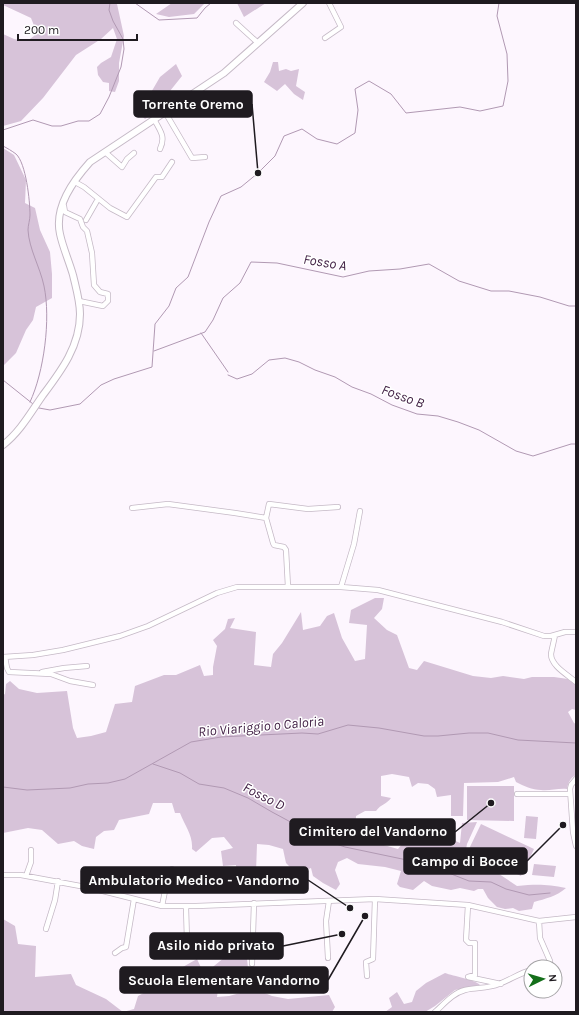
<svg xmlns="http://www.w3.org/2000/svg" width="579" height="1015" viewBox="0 0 579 1015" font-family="Karla,sans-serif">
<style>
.green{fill:#d7c3d9}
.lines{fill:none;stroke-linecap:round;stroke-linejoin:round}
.stream{stroke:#b199b3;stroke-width:1}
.minor-casing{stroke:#c5b9c6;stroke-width:6}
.tertiary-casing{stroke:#c5b9c6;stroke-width:8}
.minor{stroke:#fff;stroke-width:4.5}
.tertiary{stroke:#fff;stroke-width:6}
.labels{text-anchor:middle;stroke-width:3;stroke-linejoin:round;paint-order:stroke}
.water-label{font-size:14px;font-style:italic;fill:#442347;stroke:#fff}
.leader{fill:none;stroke:#1f1b20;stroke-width:1.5}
.callout-dot{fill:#1f1b20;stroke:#fff;stroke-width:1.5}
.callout{fill:#1f1b20;stroke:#1f1b20;stroke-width:1.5}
.callout-label{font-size:14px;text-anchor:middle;font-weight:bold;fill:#fff}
</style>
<rect width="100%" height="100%" fill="#fdf6fe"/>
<path class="green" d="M3 3H119L117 4 124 36 119 63V81L115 92 109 91V83L103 82 98 75 97 67 101 63 111 57 117 39 113 28 101 39 76 55 43 98 21 121 3 126V34L14 39 27 41 34 36 35 28 31 18 3 5Z
M172 3H205L194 14 169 17 156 14Z
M237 3H266L244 17Z
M273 62H278L279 71 286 69 291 71 299 69 296 86 305 92 303 100 294 94 285 84 277 91 264 82 270 72Z
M176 64 182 76 166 96 161 108 145 119 139 113 160 77Z
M3 148 14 155 26 180 25 203 35 208 40 230 50 252 52 274V298L36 307 33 320 26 330 16 353 3 366Z
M375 598H384L382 609 374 618 387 630 397 635 409 668 417 670 424 661 473 676 491 678 503 676 524 679 532 677H554L568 679 576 685V710L572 709 568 712 574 723 576 724V775C570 778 568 783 567 789 558 788 550 791 541 790 532 790 524 786 516 782L514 777 498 782 464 783 463 816H451V795L437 797 435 789 428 784 418 783 412 787 409 777 392 774 381 776V796L391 798C387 804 381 804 376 811H365L356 816 355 837 398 849C403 843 408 838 416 835 426 833 425 835 434 828L449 838 460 843 462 823 477 822 467 844 465 855 478 860 517 886C536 884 547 884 566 888 557 896 545 899 534 902L532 909 519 911 513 908 505 909 497 907 488 898 483 889H478L474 891 460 888 451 890 432 886 424 881 413 890 400 887 397 884 401 871 385 867 358 864 347 858 338 862 335 870 340 884 336 890 323 883 313 876 311 868 297 874 286 863 283 849 269 845 257 844 256 872 237 875 236 865 223 866 221 851 233 848 224 837 212 838 196 852 192 849C193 835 185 826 180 813H175L172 803H153L149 814 119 820 114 830 104 831 96 837 94 849 82 846 74 841 58 844 42 830 28 828 3 833V695L5 694 6 684 10 681 19 689 37 693 67 691 73 728 77 738 91 736 106 732 115 704 132 702 135 686 164 675H176L200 665 204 676 213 675V667L217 646 213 640 225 629 228 619 235 618 230 628 256 632 254 665 271 667 273 654 282 643 301 612 303 630 320 626 327 616 334 613 342 638 355 661 365 659 367 625 349 623 351 610Z
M467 786H514V821L467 820Z
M526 816 538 817 536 839 524 838Z
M481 824 534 849 521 876 468 851Z
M534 864 556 866 554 877 532 875Z
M3 919 15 926 18 944 36 946 35 977 71 974 76 985 106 999 123 1012 134 1009 138 996 155 987 165 977 197 959 204 974 235 949 246 950 248 968C244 969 238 968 234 970 224 975 218 986 217 997L229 996 255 989 272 996 288 999 329 995 335 1007 332 1012H3Z
M445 973C453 976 476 980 480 985L455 990 435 1006 425 1012H385L392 1007 389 998 397 992 404 1004 412 1002 416 991 426 983Z"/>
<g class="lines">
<path class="stream" d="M135 3 159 20 197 18 205 8 211 3
M3 130 33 120 52 126H61L78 121H89L100 114 109 97 121 67 124 49 123 39 113 21 109 10 110 3
M3 146C7 148 12 151 16 154 26 163 30 201 30 215 30 220 28 225 28 230 29 249 40 267 44 286 51 319 44 372 30 402
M201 333 228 372
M154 351 205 332 213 320 223 298 240 283 251 262 277 263 343 277 369 271 400 269 429 264 459 281 491 291H509L540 297 569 306H576
M228 375 237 379 252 374 269 360 285 358 299 362 315 370 335 377 352 387 371 394 392 405 417 414 438 416 458 422 479 430 516 451 533 456 571 444H576
M3 380 33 404
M37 407 39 408 50 410 80 404 101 385 114 379 152 367 155 324 169 306 176 288 188 277 209 222 221 196 241 187 258 173 275 156 284 136 302 129 317 139 337 144 355 133 358 110 355 89 369 81 391 94 406 113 460 107 480 111 503 106 508 81 507 54 497 16 499 3
M153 764 180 773 199 784 224 788 248 798 272 812 324 840 345 847 426 864 469 881 491 882 506 889 529 895 550 893
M3 787 27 790 70 788 88 784 108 783 125 779 191 742 221 737 240 736 302 733 318 734 348 725 379 728 424 736H438L469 733H488L518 740 576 743"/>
<g class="minor-casing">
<path id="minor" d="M236 23 258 43
M325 38 341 27 329 3
M165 112 192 158 205 157
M154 119C160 131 166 136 160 149
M105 152 122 167 127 159 134 153
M75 182 84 187 110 208 127 217 156 177H162L172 162
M64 206 65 212 80 219 83 227 87 231 92 253 94 285 100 292 108 294V301L103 306 79 301
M86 220 98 199
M132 508 168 504 235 513 266 518 273 543 274 545 284 547 286 550 288 587
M266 518 269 504 308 509 338 507
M341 587 354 544 360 511
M555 635C554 641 552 648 551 654 551 666 568 675 576 682
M3 657 33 655 63 650 120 636 148 626 217 593 237 587H341L378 590 502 622 544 636H551L565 632H576
M5 657 7 668 9 672 51 674 70 681 93 685
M42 672 64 668 87 666
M576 779 571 785 570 789 573 832 576 846
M517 794H570
M3 875H21L91 888 162 906H196L375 899 468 905 539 921 576 917
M26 876 31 862V850
M468 905 466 940 469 943H475V975L468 977 501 984
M162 906 166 886 172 869
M186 907 187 941
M539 921 540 938 550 961 546 965 540 967
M46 929 55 900 58 881
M115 953 122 948 126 947 134 899
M328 958 326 921 329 901
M252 964 254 903
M367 976 366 962 373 959 375 899
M435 1012C444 1004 453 993 465 990 476 987 487 989 499 984 510 980 520 973 531 970"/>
</g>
<g class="tertiary-casing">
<path id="tertiary" d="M3 445C20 432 31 412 43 395 61 371 80 346 80 314 80 301 76 288 73 275 69 261 63 248 60 234 54 207 73 181 90 162L224 73 303 3"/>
</g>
<use href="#minor" class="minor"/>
<use href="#tertiary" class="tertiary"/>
</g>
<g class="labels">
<g class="water-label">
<text transform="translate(325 262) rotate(9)" y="5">Fosso A</text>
<text transform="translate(403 396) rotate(20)" y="5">Fosso B</text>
<text transform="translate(261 726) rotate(-5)" y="5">Rio Viariggio o Caloria</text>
<text transform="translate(264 796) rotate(27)" y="5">Fosso D</text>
</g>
</g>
<path class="leader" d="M258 173L252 104M491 803L455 832M563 825L527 861M350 908L308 880M342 934L283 946M365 916L328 980"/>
<g class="callout-dot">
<circle cx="258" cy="173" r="4"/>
<circle cx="491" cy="803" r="4"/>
<circle cx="563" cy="825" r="4"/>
<circle cx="350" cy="908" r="4"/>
<circle cx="342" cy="934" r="4"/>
<circle cx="365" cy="916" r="4"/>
</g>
<g class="callout">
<rect x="134" y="91" width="118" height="26" rx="4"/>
<rect x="290" y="819" width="165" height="26" rx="4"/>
<rect x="404" y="848" width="123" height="26" rx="4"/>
<rect x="81" y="867" width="227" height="26" rx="4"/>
<rect x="150" y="933" width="133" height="26" rx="4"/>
<rect x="120" y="967" width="208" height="26" rx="4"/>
</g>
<g class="callout-label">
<text x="193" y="109">Torrente Oremo</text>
<text x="373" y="836">Cimitero del Vandorno</text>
<text x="465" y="866">Campo di Bocce</text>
<text x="194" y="885">Ambulatorio Medico - Vandorno</text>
<text x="216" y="950">Asilo nido privato</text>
<text x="224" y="985">Scuola Elementare Vandorno</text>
</g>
<rect width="579" height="1015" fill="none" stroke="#1f1b20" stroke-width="8"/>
<g transform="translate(543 979) rotate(85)"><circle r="19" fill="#ffffff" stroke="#a5a4a6"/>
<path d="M0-3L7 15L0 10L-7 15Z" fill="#146f1a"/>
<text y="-6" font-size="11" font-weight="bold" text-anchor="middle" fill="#1f1b20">N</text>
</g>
<path d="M18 34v6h119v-6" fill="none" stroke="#1f1b20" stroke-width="2"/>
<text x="24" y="34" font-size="12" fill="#1f1b20" stroke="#ffffff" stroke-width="3" paint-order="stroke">200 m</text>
</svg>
